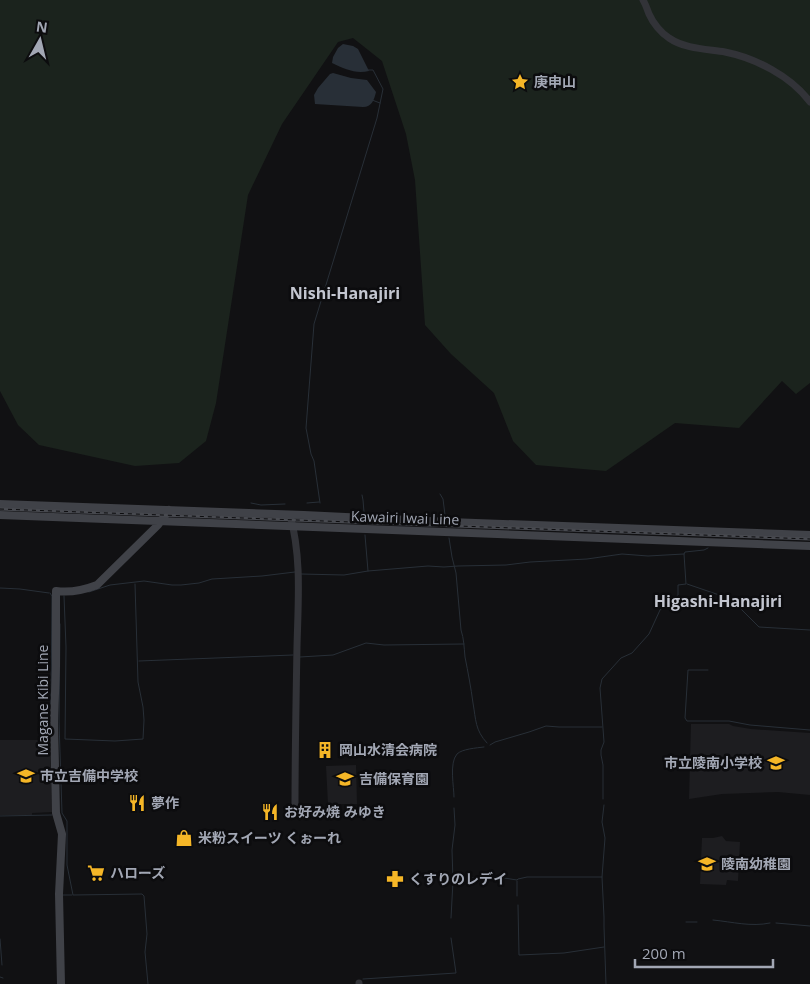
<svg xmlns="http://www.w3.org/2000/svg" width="810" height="984" viewBox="0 0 810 984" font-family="'Open Sans','Noto Sans JP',sans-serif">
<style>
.built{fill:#1d1d20}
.green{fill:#1b231d}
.water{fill:#282f37}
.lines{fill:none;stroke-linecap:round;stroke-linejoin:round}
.stream{stroke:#282f37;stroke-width:1}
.tertiary{stroke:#323338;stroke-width:7}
.secondary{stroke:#404248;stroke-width:8}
.rail-casing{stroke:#47494f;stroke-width:3}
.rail{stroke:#0c0c0e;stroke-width:1;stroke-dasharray:4;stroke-linecap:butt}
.labels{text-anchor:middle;stroke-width:5;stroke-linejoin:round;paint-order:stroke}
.poi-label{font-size:14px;font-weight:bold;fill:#a2a7b4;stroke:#0c0c0e;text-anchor:start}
.street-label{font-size:14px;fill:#a2a7b4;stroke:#0c0c0e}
.quarter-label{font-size:16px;font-weight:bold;fill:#c3c6d0;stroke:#0c0c0e}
</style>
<rect width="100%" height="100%" fill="#111113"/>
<path class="built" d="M691 724H729L733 726 751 729 810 733V795L778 792 722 794 689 799Z
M0 740H50L52 812 32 813V815H0Z
M356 765 357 804H328L326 766Z
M722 836 726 841 740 842 738 881 727 880 726 885 700 884 702 838H713Z"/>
<path class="green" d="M0 0H810V383L796 394 782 381 739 428 675 423 606 471 536 465 513 441 494 393 451 354 425 325 415 180 406 134 382 61 353 38 338 42 282 124 248 195 216 403 206 441 179 463 135 466 39 445 18 425 0 391Z"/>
<path class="water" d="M343 44 353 46 358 49 369 71C355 74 345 69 332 63L333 57 338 48Z
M333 73 351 78 367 80 376 92C374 100 372 107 363 107L315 104 314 95 318 88 330 74Z"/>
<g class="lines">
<path class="stream" d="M372 100 380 103
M440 494 443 499 445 515
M362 495 363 500 364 512
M251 503 261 505 285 504
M307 503 319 502
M320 503 314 461 311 454 306 428 314 324 377 118 383 89 373 70H368
M365 535 368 571
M449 538 452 557 456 573 461 630C464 639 464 647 465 657 468 672 471 688 473 703 476 720 475 730 487 743
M301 574 344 575 368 571 428 566 444 567 458 566 506 565 530 562 587 559 622 554 648 556 684 554
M687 584 731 599 759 627 810 630
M0 588 20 589 49 593
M89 592 110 585 144 581 172 585H181L199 583 212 579 262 576 295 572
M50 593 52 596 51 704
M64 596 66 647 65 739 115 741 143 739 144 720 143 707 138 682 135 584
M60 624 59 721 62 813 67 821V865L73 895 142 894 144 896 147 934 145 952 148 984
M300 657 333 655 366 643 384 645 464 644
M139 661 293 655
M708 670H688L685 718 687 721H729L750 725 810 730
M490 745 495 742 529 732 546 726 559 727H602
M454 797C454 787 449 763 457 754 462 749 476 748 484 747
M603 799V765L601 755V750L604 742 600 688 602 679 621 658 632 653 649 634 660 610 678 595V585L686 584 684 554 685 552 704 550 708 548
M604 805 602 822 605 838 602 877 604 917V927L606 984
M0 816 52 815
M452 878H504L517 880 518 879 527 877H602
M517 881V896
M63 895H72
M518 905 519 955 564 953 604 947
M451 918 453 881 452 850 455 825 454 808
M713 920C733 922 751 927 770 923
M686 922H697
M776 923 810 926
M0 939 2 965
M0 977 3 978
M363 979 456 973 451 938"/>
<path class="tertiary" d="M643 0C646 5 647 9 649 14 653 23 661 33 669 38 685 49 706 49 725 52 755 58 791 76 810 102
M290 515C302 558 298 603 297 647 296 700 295 753 295 807
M359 984V983"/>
<path class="secondary" d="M0 504 304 515 449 522 810 535
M0 515 810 546
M61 984 59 894 62 834 56 813 54 721 56 666V591C70 593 84 590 97 585L158 525 169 510"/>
<g class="rail-casing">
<path id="rail" d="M0 509 810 539"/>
</g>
<use href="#rail" class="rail"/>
</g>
<defs>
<g id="sight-bare" transform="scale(1.35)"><path d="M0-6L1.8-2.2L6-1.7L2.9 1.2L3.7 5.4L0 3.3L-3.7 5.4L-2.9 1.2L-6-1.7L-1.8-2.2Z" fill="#f5b627" stroke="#0c0c0e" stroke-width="2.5" paint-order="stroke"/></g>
<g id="building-bare" transform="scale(1.35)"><path d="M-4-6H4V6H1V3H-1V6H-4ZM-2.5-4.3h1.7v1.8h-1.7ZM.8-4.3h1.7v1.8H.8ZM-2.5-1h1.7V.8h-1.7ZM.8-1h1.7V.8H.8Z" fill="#f5b627" stroke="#0c0c0e" stroke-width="2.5" paint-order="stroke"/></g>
<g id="school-bare" transform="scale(1.35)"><path d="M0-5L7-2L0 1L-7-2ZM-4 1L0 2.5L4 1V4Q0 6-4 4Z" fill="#f5b627" stroke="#0c0c0e" stroke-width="2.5" paint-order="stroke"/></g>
<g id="restaurant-bare" transform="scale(1.35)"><path d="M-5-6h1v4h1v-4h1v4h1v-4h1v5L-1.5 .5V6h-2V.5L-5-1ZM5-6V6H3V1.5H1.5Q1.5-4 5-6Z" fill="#f5b627" stroke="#0c0c0e" stroke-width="2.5" paint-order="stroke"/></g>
<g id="shop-bare" transform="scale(1.35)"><path d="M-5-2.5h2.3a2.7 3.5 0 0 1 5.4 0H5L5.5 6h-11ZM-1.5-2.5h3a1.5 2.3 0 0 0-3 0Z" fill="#f5b627" stroke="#0c0c0e" stroke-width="2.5" paint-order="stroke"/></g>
<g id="supermarket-bare" transform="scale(1.35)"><path d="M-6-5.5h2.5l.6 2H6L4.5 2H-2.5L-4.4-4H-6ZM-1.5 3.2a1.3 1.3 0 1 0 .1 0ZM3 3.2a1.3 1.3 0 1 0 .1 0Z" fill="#f5b627" stroke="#0c0c0e" stroke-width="2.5" paint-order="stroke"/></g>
<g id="pharmacy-bare" transform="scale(1.35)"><path d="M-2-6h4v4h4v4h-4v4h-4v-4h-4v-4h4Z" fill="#f5b627" stroke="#0c0c0e" stroke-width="2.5" paint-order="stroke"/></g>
</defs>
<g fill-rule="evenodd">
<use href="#sight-bare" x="520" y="82"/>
<use href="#building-bare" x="325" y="750"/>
<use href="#school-bare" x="776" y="763"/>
<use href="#school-bare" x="26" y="776"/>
<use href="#school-bare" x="345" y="779"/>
<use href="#restaurant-bare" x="137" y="803"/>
<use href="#restaurant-bare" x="270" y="812"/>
<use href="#shop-bare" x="184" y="838"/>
<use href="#school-bare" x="707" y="864"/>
<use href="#supermarket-bare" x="96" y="873"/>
<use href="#pharmacy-bare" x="395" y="879"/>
</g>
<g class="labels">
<g class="poi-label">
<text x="534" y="87">庚申山</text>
<text x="339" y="755">岡山水清会病院</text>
<text x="762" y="768" text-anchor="end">市立陵南小学校</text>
<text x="40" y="781">市立吉備中学校</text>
<text x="359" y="784">吉備保育園</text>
<text x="151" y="808">夢作</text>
<text x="284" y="817">お好み焼 みゆき</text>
<text x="198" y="843">米粉スイーツ くぉーれ</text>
<text x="721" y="869">陵南幼稚園</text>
<text x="110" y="878">ハローズ</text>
<text x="409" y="884">くすりのレデイ</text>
</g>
<g class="street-label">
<text transform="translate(405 518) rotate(2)" y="5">Kawairi Iwai Line</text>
<text transform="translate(43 700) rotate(-90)" y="5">Magane Kibi Line</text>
</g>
<g class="quarter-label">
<text x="345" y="299">Nishi-Hanajiri</text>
<text x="718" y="607">Higashi-Hanajiri</text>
</g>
</g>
<g transform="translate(40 40) rotate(8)" stroke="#0c0c0e" stroke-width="4" paint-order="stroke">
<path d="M0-4L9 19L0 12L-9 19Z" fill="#a2a7b4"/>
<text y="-8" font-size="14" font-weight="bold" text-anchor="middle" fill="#a2a7b4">N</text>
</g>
<path d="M635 959v8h138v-8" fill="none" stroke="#a2a7b4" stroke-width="2.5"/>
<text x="642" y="959" font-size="15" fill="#a2a7b4" stroke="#0c0c0e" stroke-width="4" paint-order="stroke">200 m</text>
</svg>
